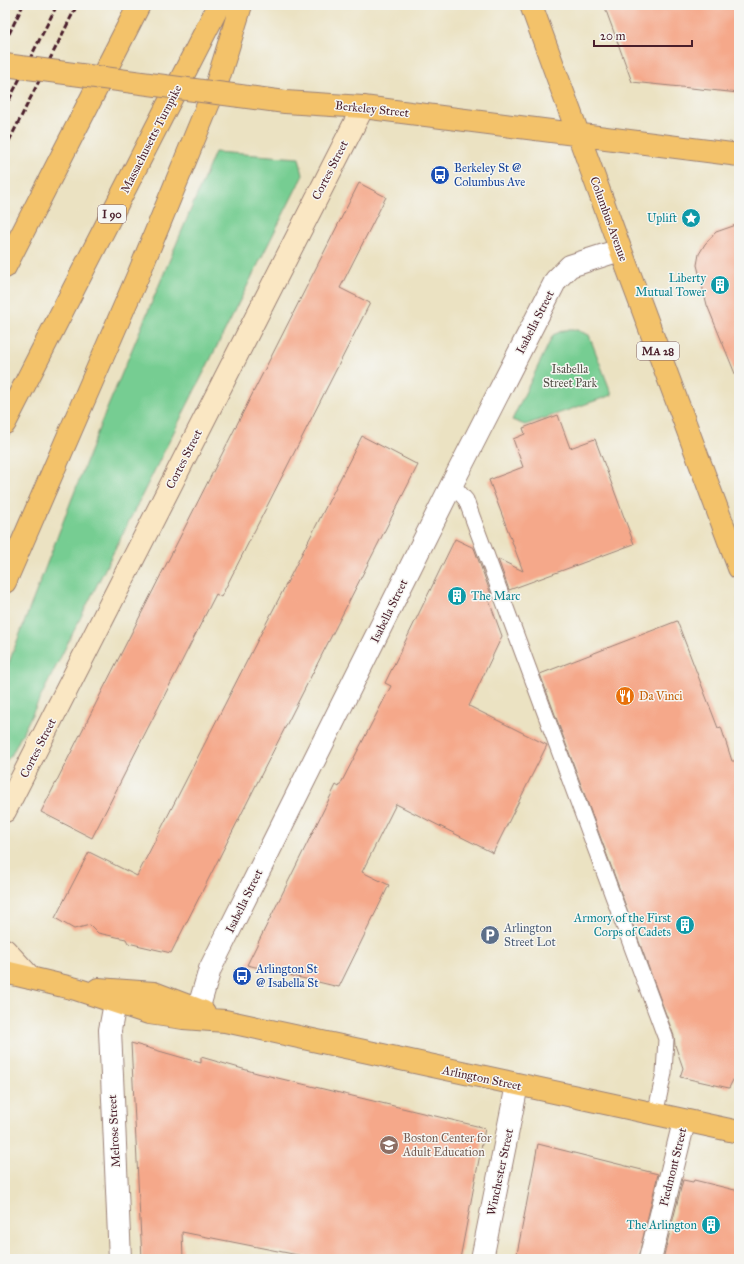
<svg xmlns="http://www.w3.org/2000/svg" width="744" height="1264" viewBox="0 0 744 1264" font-family="'IM FELL Great Primer',serif">
<style>
.green{fill:#76cd92;stroke:#60765e}
.building{fill:#f5a88a}
.lines{fill:none;stroke-linecap:round;stroke-linejoin:round}
.lane-casing{stroke:#9a8076;stroke-width:17}
.street-casing{stroke:#9a8076;stroke-width:24}
.secondary-casing{stroke:#9a8076;stroke-width:24}
.primary-casing{stroke:#9a8076;stroke-width:24}
.highway-casing{stroke:#9a8076;stroke-width:24}
.lane{stroke:#fff;stroke-width:15}
.street{stroke:#fff;stroke-width:22}
.secondary{stroke:#fae7c3;stroke-width:22}
.primary{stroke:#f3c26a;stroke-width:22}
.highway{stroke:#f3c26a;stroke-width:22}
.rail{stroke:#4a1f2b;stroke-width:3;stroke-dasharray:6 3;stroke-linecap:butt}
.primary-bridge-casing{stroke:#9a8076;stroke-width:24;stroke-linecap:butt}
.primary-bridge{stroke:#f3c26a;stroke-width:22}
.labels{text-anchor:middle;stroke-width:3;stroke-linejoin:round;paint-order:stroke}
.shield{fill:#f6f6f2;stroke:#7e6067;stroke-width:1}
.shield-label{font-size:11px;font-weight:bold;fill:#4a1f2b}
.street-label{font-size:12px;fill:#4a1f2b;stroke:#f6f6f2}
.transit-label{font-size:12px;fill:#164399;stroke:#f6f6f2;text-anchor:start}
.culture-label{font-size:12px;fill:#0d838f;stroke:#f6f6f2;text-anchor:end}
.park-label{font-size:12px;fill:#57534a;stroke:#f6f6f2}
.food-label{font-size:12px;fill:#c56008;stroke:#f6f6f2;text-anchor:start}
.service-label{font-size:12px;fill:#4e5e75;stroke:#f6f6f2;text-anchor:start}
.education-label{font-size:12px;fill:#785e54;stroke:#f6f6f2;text-anchor:start}
</style>
<rect width="100%" height="100%" fill="#f6f6f2"/>
<filter id="ink" filterUnits="userSpaceOnUse"><feTurbulence type="fractalNoise" baseFrequency=".025" numOctaves="2"/><feDisplacementMap in="SourceGraphic" scale="8" xChannelSelector="R" yChannelSelector="G"/><feConvolveMatrix kernelMatrix="1 2 1 2 8 2 1 2 1" color-interpolation-filters="sRGB"/></filter>
<filter id="wash" filterUnits="userSpaceOnUse"><feTurbulence type="fractalNoise" baseFrequency=".012" numOctaves="4" result="noise"/><feDisplacementMap in="SourceGraphic" scale="16" xChannelSelector="R" yChannelSelector="G"/><feGaussianBlur stdDeviation="0.9" result="paint"/><feColorMatrix in="noise" values="0 0 0 0 0 0 0 0 0 0 0 0 0 0 0 0 0 1.4 0 .05"/><feComposite in="paint" operator="in"/></filter>
<g filter="url(#wash)">
<rect width="100%" height="100%" fill="#ebe2c2"/>
<path class="green" d="M215 152 299 158 303 175 11 756 5 762 6 670 101 423Z
M564 330H577L589 335 612 395 525 425 512 420 553 335Z"/>
<g id="blocks">
<path class="building" d="M604 5H739V93L632 82Z
M359 183 386 197 340 288 370 303 221 597 216 594 92 838 41 812Z
M739 224V380L738 381 707 305 697 265 699 254 705 244 716 232Z
M558 415 570 448 595 439 634 544 509 590 498 559 523 571 489 480 523 467 513 439 525 434 523 428Z
M362 436 418 465 171 953 128 943 126 939 98 933 90 925 74 929 55 918 89 852 137 876Z
M455 539 474 548 492 597 488 598 502 636 469 706 547 745 493 853 396 804 362 872 389 885 339 987 247 965 336 785 339 787 391 686 385 683Z
M677 621 718 728 721 727 732 761H739V1068L729 1088 680 1077 683 1068 675 1045 674 1036 540 674Z
M131 1043 201 1063V1057L257 1073 485 1128 460 1259H318L182 1232 183 1259H142Z
M538 1144 658 1174 638 1259H516Z
M683 1180 693 1182 694 1180 739 1191V1259H663Z"/>
</g>
</g>
<g filter="url(#ink)">
<use href="#blocks" fill-opacity="0" stroke="#9a8076" stroke-width="1"/>
<g class="lines">
<g class="lane-casing">
<path id="lane" d="M452 484 466 500 666 1039 664 1073 655 1115"/>
</g>
<g class="street-casing">
<path id="street" d="M115 1003 110 1030 120 1259
M198 1010 210 969 452 484 556 280 570 266 620 250
M482 1259 517 1085
M650 1259 684 1122"/>
</g>
<g class="secondary-casing">
<path id="secondary" d="M5 811 363 107
M5 950 31 978"/>
</g>
<g class="primary-casing">
<path id="primary" d="M531 5C599 193 669 381 739 568
M240 96 285 102 363 107 739 155
M5 972 76 989 149 1013 183 1018 225 1021 739 1132
M98 989 154 993 204 1012"/>
</g>
<g class="highway-casing">
<path id="highway" d="M5 267 139 5
M5 423 219 5
M5 582 139 273 217 83 241 5"/>
</g>
<use href="#lane" class="lane"/>
<use href="#street" class="street"/>
<use href="#secondary" class="secondary"/>
<use href="#primary" class="primary"/>
<use href="#highway" class="highway"/>
<path class="rail" d="M5 42 23 5
M5 108 57 5
M5 149 77 5"/>
<g class="primary-bridge-casing">
<path id="primary-bridge" d="M5 65 240 96"/>
</g>
<use href="#primary-bridge" class="primary-bridge"/>
</g>
</g>
<defs>
<g id="bus-disc" transform="scale(1)"><circle r="9.5" fill="#1a4fb4" stroke="#f6f6f2"/><path d="M-5-6H5V4H4V6H2V4H-2V6H-4V4H-5ZM-3.5-4V0h7V-4ZM-3.5 1.2v1.5H-2V1.2ZM2 1.2v1.5H3.5V1.2Z" fill="#fff"/></g>
<g id="sight-disc" transform="scale(1)"><circle r="9.5" fill="#0f9aa8" stroke="#f6f6f2"/><path d="M0-6L1.8-2.2L6-1.7L2.9 1.2L3.7 5.4L0 3.3L-3.7 5.4L-2.9 1.2L-6-1.7L-1.8-2.2Z" fill="#fff"/></g>
<g id="building-disc" transform="scale(1)"><circle r="9.5" fill="#0f9aa8" stroke="#f6f6f2"/><path d="M-4-6H4V6H1V3H-1V6H-4ZM-2.5-4.3h1.7v1.8h-1.7ZM.8-4.3h1.7v1.8H.8ZM-2.5-1h1.7V.8h-1.7ZM.8-1h1.7V.8H.8Z" fill="#fff"/></g>
<g id="restaurant-disc" transform="scale(1)"><circle r="9.5" fill="#e8710a" stroke="#f6f6f2"/><path d="M-5-6h1v4h1v-4h1v4h1v-4h1v5L-1.5 .5V6h-2V.5L-5-1ZM5-6V6H3V1.5H1.5Q1.5-4 5-6Z" fill="#fff"/></g>
<g id="parking-disc" transform="scale(1)"><circle r="9.5" fill="#5c6f8a" stroke="#f6f6f2"/><path d="M-3.5-5.5H1a3.5 3.5 0 0 1 0 7H-1V5.5H-3.5ZM-1-3.4V-.6H.8a1.4 1.4 0 0 0 0-2.8Z" fill="#fff"/></g>
<g id="school-disc" transform="scale(1)"><circle r="9.5" fill="#8d6e63" stroke="#f6f6f2"/><path d="M0-5L7-2L0 1L-7-2ZM-4 1L0 2.5L4 1V4Q0 6-4 4Z" fill="#fff"/></g>
</defs>
<g fill-rule="evenodd">
<use href="#bus-disc" x="440" y="175"/>
<use href="#sight-disc" x="691" y="218"/>
<use href="#building-disc" x="720" y="285"/>
<use href="#building-disc" x="457" y="596"/>
<use href="#restaurant-disc" x="625" y="696"/>
<use href="#building-disc" x="685" y="925"/>
<use href="#parking-disc" x="490" y="935"/>
<use href="#bus-disc" x="242" y="976"/>
<use href="#school-disc" x="389" y="1145"/>
<use href="#building-disc" x="711" y="1225"/>
</g>
<g class="labels">
<g class="shield">
<rect x="98" y="205" width="28" height="18" rx="3"/>
<rect x="637" y="342" width="42" height="18" rx="3"/>
</g>
<g class="shield-label">
<text x="112" y="218">I 90</text>
<text x="658" y="355">MA 28</text>
</g>
<g class="street-label">
<text transform="translate(372 109) rotate(6)" y="4">Berkeley Street</text>
<text transform="translate(151 139) rotate(-63)" y="4">Massachusetts Turnpike</text>
<text transform="translate(330 170) rotate(-63)" y="4">Cortes Street</text>
<text transform="translate(609 219) rotate(70)" y="4">Columbus Avenue</text>
<text transform="translate(535 322) rotate(-63)" y="4">Isabella Street</text>
<text transform="translate(184 459) rotate(-63)" y="4">Cortes Street</text>
<text transform="translate(389 611) rotate(-64)" y="4">Isabella Street</text>
<text transform="translate(38 748) rotate(-63)" y="4">Cortes Street</text>
<text transform="translate(244 901) rotate(-64)" y="4">Isabella Street</text>
<text transform="translate(482 1078) rotate(12)" y="4">Arlington Street</text>
<text transform="translate(114 1131) rotate(-93)" y="4">Melrose Street</text>
<text transform="translate(673 1167) rotate(-76)" y="4">Piedmont Street</text>
<text transform="translate(500 1172) rotate(-78)" y="4">Winchester Street</text>
</g>
<g class="transit-label">
<text x="454" y="172">Berkeley St @<tspan x="454" dy="14">Columbus Ave</tspan></text>
<text x="256" y="973">Arlington St<tspan x="256" dy="14">@ Isabella St</tspan></text>
</g>
<g class="culture-label">
<text x="677" y="222">Uplift</text>
<text x="706" y="282">Liberty<tspan x="706" dy="14">Mutual Tower</tspan></text>
<text x="471" y="600" text-anchor="start">The Marc</text>
<text x="671" y="922">Armory of the First<tspan x="671" dy="14">Corps of Cadets</tspan></text>
<text x="697" y="1229">The Arlington</text>
</g>
<g class="park-label">
<text x="570" y="373">Isabella<tspan x="570" dy="14">Street Park</tspan></text>
</g>
<g class="food-label">
<text x="639" y="700">Da Vinci</text>
</g>
<g class="service-label">
<text x="504" y="932">Arlington<tspan x="504" dy="14">Street Lot</tspan></text>
</g>
<g class="education-label">
<text x="403" y="1142">Boston Center for<tspan x="403" dy="14">Adult Education</tspan></text>
</g>
</g>
<rect width="744" height="1264" fill="none" stroke="#f6f6f2" stroke-width="20"/>
<path d="M594 40v6h98v-6" fill="none" stroke="#4a1f2b" stroke-width="2"/>
<text x="600" y="40" font-size="12" fill="#4a1f2b" stroke="#f6f6f2" stroke-width="3" paint-order="stroke">20 m</text>
</svg>
